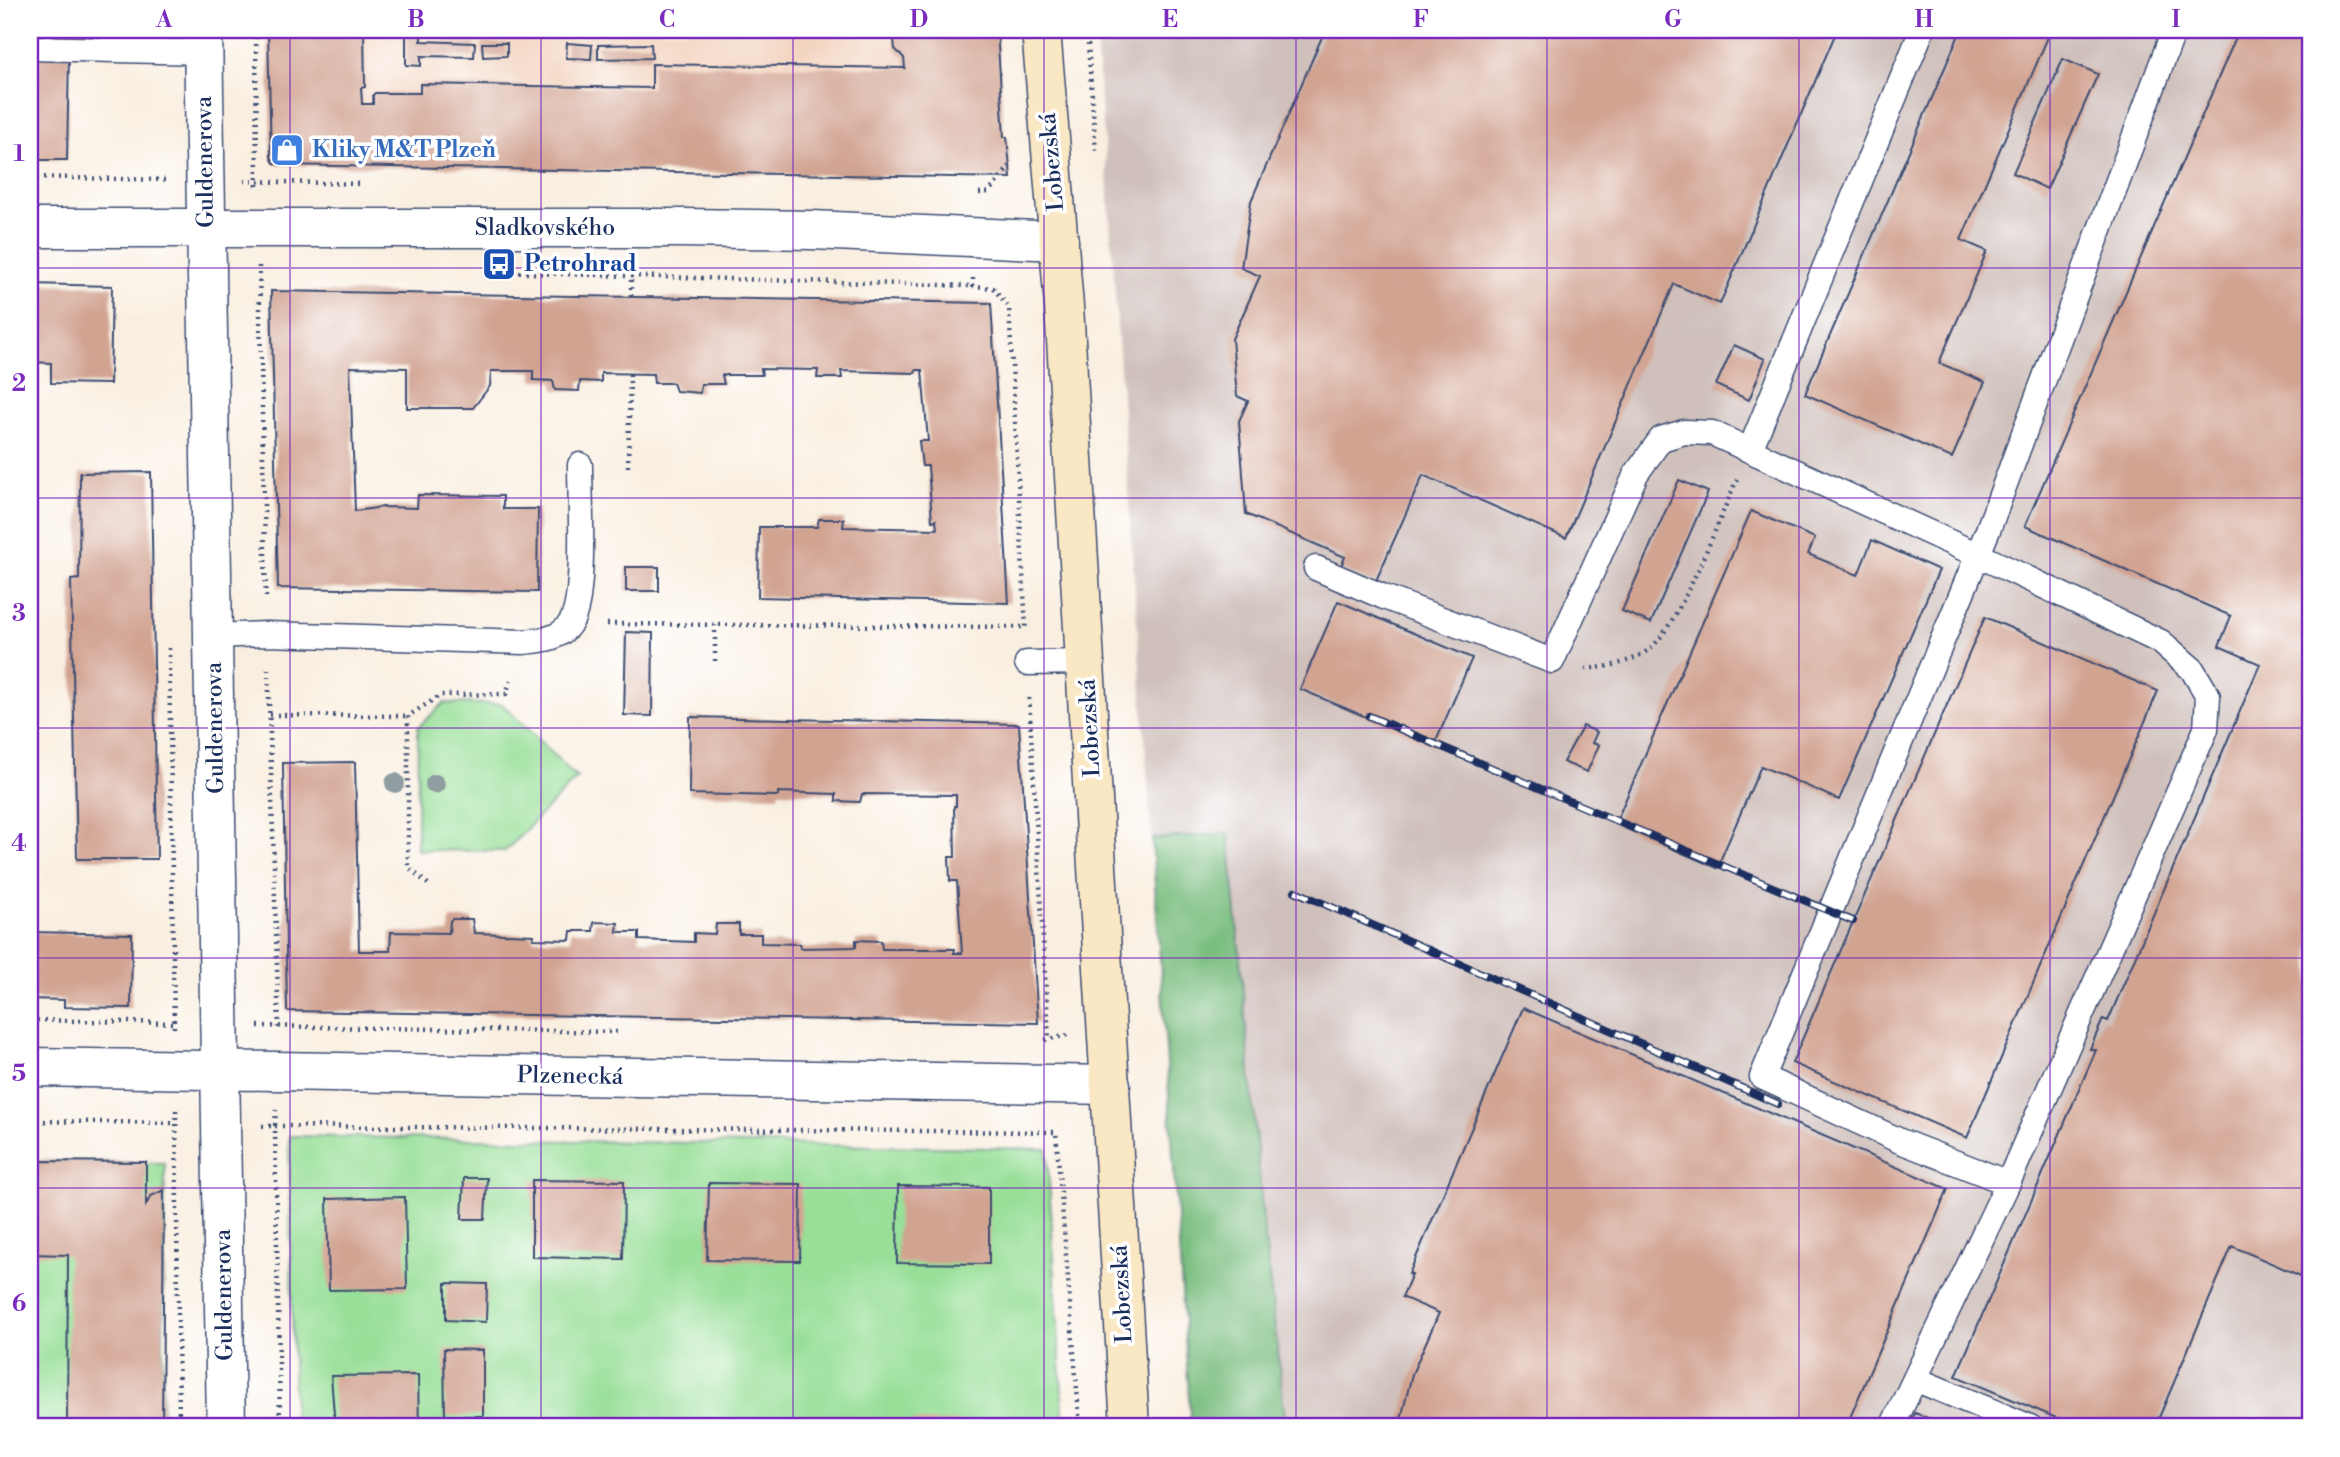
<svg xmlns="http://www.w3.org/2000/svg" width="2340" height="1457" font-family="'Libre Bodoni',serif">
<rect width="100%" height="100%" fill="#fff"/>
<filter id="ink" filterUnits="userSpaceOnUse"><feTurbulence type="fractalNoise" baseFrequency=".0143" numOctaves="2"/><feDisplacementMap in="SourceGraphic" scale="14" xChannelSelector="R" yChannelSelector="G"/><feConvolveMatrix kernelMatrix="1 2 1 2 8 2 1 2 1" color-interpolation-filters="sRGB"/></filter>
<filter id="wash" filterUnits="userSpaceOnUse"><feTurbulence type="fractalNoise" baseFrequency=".00686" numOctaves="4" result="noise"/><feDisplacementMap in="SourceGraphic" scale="28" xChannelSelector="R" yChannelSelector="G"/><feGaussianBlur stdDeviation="1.57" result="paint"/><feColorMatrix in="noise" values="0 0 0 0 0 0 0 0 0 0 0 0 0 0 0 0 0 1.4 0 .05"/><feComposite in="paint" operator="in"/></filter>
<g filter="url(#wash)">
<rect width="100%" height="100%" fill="#f9efe1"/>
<path fill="#f3d4bf" d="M268,30H997L1004,136L1007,137L1011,178L280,165L274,163L271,157Z"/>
<path fill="#cfc0bb" d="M1095,30H2310V1427H1191L1108,189Z"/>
<path fill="#98df98" stroke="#5a877b" stroke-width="2" d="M82,30H144V40Z
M444,703L502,704L577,778L505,851L417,850L418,727Z
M289,1136L1047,1149L1064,1427H294Z
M30,1161L165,1163L162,1427H30Z"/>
<path fill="#7abe80" stroke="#4a766f" stroke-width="2" d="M1229,833L1264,1230L1286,1427H1191L1152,839Z"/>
<g id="blocks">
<path fill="#d1a391" d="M268,30H350L351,33L364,32L365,87L361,88L362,104H373V95L375,93H420V84L652,88V64L905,68L904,58L895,49L893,30H997L1004,137H1007L1011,178L280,165L274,163L271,157Z
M384,30H421V41L475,43L474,57L421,56V66L406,65V33H384Z
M1325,30H1837L1720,304L1674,284L1566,538L1423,475L1375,583L1340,568L1345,557L1246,514L1239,421L1248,401L1237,396L1232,339L1260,276L1241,268L1251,201Z
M1961,30H2051L1961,240L1987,251L1939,363L1985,382L1952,458L1805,394Z
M2239,30H2310V1280L2232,1246L2155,1427H2078L1956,1376L2096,1050L2090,1049L2103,1019L2108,1021L2260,664L2219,646L2231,616L2025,526Z
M482,43H507V56L483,57Z
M567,43L592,45L591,59L566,58Z
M651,44L652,58L598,59V45Z
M30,55H69L67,160H30Z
M2063,59L2098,74L2047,189L2013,173Z
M30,284L112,286L110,384L51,383V363L30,362Z
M271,291L991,303L1009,603L758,597L759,527H817L819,519H844L843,527L937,529L936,520L932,521L928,466H922L919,441H928L922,370H916L915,373L841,371L842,378H817L818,370L761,369L762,375H722L724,384H701L700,393L676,391L673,383H654L653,374L601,373V382L580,381L579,391L555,390L553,381L533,380V371H491L490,386L473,408H407V368L350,367L355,511L383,507L417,508L418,495L503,496V509H538L537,592L278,588Z
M1734,345L1765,359L1749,400L1716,385Z
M151,472L157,859H77L71,580L79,579L80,473Z
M1679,480L1708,492L1651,623L1622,611Z
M1751,511L1815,538L1808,554L1858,575L1872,540L1939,570L1839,800L1761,766L1717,868L1615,824Z
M626,567H659V591H626Z
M1338,601L1472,658L1434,746L1300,689Z
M1985,617L2158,691L1967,1138L1792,1063Z
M626,632L653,633L652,716L624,715Z
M690,717L1019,724L1038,1023L287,1011L283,763L355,762L359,951H390L391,932L449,933L450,921L452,919H472L474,933L534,935L533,939L570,940L571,931H593L594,922L618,923L617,932H639V940L694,942V933L715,934L716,924H739V934H761V943L800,944V948L856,947V940L881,941L882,949H955L954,953H962L957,881H950L949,857H955L954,806H956V795L862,794L860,802L836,801V794L778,792V796L689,794Z
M1583,726L1597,732L1592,743L1599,745L1587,772L1563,762Z
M30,932L132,934L131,1008L64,1007V1000L30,999Z
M1523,1008L1948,1189L1846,1427H1399L1412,1374L1439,1313L1402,1297L1412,1274H1409Z
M30,1161L146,1162V1205L151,1196L164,1190L162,1427H67L68,1255L30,1254Z
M464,1178H487L485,1219H462Z
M532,1180L624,1181L623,1259L532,1257Z
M709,1183L801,1184L800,1261L707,1260Z
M898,1186L989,1187V1264L897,1263Z
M405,1197L407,1289L329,1290L327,1199Z
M446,1283L487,1284L486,1322L446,1320Z
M444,1349L483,1350V1416H445Z
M418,1375L419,1427H335L331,1376Z
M1915,1413L1950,1427H1909Z
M908,1421L1023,1423V1427H908Z"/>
</g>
</g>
<g filter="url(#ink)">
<use href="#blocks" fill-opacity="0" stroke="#3c4c72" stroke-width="2"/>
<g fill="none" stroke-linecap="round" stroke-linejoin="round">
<g stroke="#3c4c72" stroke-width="27">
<path id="lane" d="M30,48L203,52
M1750,450L1922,30
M1316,568L1384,597L1552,661L1636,474L1661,439L1684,432L1712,433L1993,562L2161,642L2192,669L2208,696L2206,729L2008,1183L1892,1427
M214,636L267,634L523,642C541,640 560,640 571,622C586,598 580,499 580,465
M1027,663L1086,662
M2008,1183L1900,1141L1762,1077L1988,530L2174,30
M1915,1379L2030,1427"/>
</g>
<g stroke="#3c4c72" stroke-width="41">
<path id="street" d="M203,30L226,1427
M30,228H684L812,230L1059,241
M30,1067L1111,1085"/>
</g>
<g stroke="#3c4c72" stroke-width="41">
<path id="secondary" d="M1041,30L1064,306L1130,1427"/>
</g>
<path stroke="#3c4c72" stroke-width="4.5" stroke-dasharray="2 5" stroke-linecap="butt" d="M256,30L257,188
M1087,30L1096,152
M30,177L165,180
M244,181L361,184
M979,193L989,192L1010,166
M259,266L266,601
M491,272L973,286
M973,278V286L993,288L1009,307L1026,630
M631,296V276
M628,467L630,374
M607,624L1022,627
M169,648L174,1031
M715,661V625
M268,669L279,1031
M1585,669C1608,667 1627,664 1647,651C1678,630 1720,517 1737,479
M1029,698L1049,1040
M270,715L408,716
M428,884L408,867V716L441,695L506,694L512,676
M30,1020L176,1023
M258,1026L617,1032
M1045,1040L1068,1035
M176,1110L179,1427
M30,1121L176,1123
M262,1126H275L276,1110
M280,1427L275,1126L1056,1132L1080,1427"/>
<use href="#lane" stroke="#fff" stroke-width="24"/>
<use href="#street" stroke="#fff" stroke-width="38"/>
<use href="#secondary" stroke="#fae7c3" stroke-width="38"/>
<g stroke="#1b2f5e" stroke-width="8">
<path id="rail" d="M1369,716L1853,921
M1295,891L1778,1104"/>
</g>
<use href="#rail" stroke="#fff" stroke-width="5" stroke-dasharray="16" stroke-linecap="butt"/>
</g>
<g fill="#909ea1">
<circle cx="395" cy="783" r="10"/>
<circle cx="435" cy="784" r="10"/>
</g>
</g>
<path fill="none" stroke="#7b2cbf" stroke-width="2" stroke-opacity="0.55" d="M290,30V1427M541,30V1427M793,30V1427M1044,30V1427M1296,30V1427M1547,30V1427M1799,30V1427M2050,30V1427M30,268H2310M30,498H2310M30,728H2310M30,958H2310M30,1188H2310"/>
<defs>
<g id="shop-square" transform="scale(1.75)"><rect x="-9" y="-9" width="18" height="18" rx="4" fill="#3f7fe0" stroke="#fff"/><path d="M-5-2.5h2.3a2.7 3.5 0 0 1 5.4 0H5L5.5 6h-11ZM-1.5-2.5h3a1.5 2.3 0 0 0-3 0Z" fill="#fff"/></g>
<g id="bus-square" transform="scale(1.75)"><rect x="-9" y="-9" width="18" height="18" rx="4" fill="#1a4fb4" stroke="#fff"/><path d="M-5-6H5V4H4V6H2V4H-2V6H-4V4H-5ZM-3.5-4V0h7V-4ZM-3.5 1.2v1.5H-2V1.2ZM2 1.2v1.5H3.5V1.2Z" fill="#fff"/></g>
</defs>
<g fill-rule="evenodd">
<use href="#shop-square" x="287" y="150"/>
<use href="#bus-square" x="499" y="264"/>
</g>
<g text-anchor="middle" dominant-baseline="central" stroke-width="7" stroke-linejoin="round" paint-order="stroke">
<g font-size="23" font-weight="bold" fill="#366cbe" stroke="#fff" text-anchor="start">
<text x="312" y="150">Kliky M&amp;T Plzeň</text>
</g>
<g font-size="23" fill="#1b2f5e" stroke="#fff">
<text transform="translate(205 162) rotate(-91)">Guldenerova</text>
<text transform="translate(1052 162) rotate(-95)">Lobezská</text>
<text x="545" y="228">Sladkovského</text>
<text transform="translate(215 728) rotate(-91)">Guldenerova</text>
<text transform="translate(1090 728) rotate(-93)">Lobezská</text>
<text transform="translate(570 1076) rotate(1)">Plzenecká</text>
<text transform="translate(1122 1294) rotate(-93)">Lobezská</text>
<text transform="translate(224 1295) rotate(-91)">Guldenerova</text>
</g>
<g font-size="23" font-weight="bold" fill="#164399" stroke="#fff" text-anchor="start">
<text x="524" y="264">Petrohrad</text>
</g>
</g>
<rect width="2340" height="1457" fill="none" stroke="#fff" stroke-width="77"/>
<rect x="38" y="38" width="2264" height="1380" fill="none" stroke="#7b2cbf" stroke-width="2.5"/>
<g font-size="23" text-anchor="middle" font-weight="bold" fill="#7b2cbf">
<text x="164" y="27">A</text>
<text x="416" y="27">B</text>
<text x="667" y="27">C</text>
<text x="919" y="27">D</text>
<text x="1170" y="27">E</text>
<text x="1421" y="27">F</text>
<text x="1673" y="27">G</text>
<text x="1924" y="27">H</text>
<text x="2176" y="27">I</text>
<text x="19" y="161">1</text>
<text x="19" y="391">2</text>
<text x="19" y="621">3</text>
<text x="19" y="851">4</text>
<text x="19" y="1081">5</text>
<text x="19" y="1311">6</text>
</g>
</svg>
